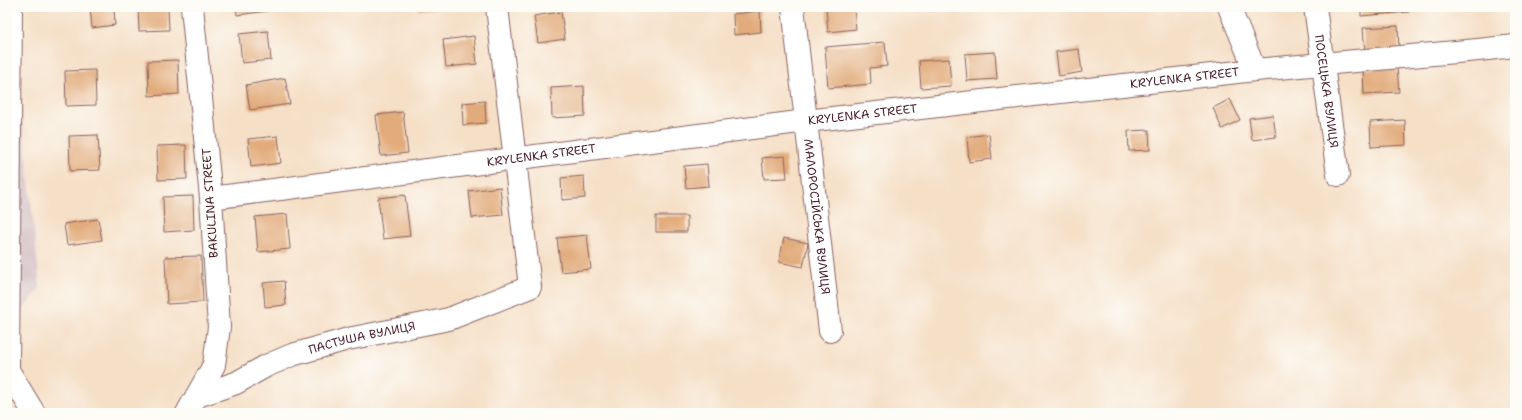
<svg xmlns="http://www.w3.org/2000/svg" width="1522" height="420" font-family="'Shantell Sans',sans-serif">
<rect width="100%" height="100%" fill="#fdfcf7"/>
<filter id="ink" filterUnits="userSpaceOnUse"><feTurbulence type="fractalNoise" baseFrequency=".025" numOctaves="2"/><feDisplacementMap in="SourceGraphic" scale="8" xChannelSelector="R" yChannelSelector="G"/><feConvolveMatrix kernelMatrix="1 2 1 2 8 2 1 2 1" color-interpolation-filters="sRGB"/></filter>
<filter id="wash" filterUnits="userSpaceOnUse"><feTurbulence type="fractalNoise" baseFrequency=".012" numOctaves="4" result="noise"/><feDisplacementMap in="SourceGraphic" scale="16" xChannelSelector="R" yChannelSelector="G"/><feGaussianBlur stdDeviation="0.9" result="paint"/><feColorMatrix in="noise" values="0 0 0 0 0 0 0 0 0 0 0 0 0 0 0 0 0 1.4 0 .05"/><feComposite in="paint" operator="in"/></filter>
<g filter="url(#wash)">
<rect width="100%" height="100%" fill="#f5dfc6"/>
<path fill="#d2bec3" d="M11,7L40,287L7,332Z"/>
<g id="blocks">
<path fill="#e2ab7b" d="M90,7H114L115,25L92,28Z
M138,7H168L169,30L139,31Z
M236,7H267L268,11L237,15Z
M418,7H458L459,8L418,10Z
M826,7H854L856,29L828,32Z
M1361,7H1409V12L1361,16Z
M760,11L761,32L734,35L733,14Z
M561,12L565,39L538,43L534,16Z
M1398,26L1399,51L1365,53L1363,28Z
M268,31L271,60L242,63L239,34Z
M474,36L477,64L446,67L443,40Z
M885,42L887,66L870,68L871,84L828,88L825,47Z
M1079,49L1082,72L1059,76L1056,52Z
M995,52L997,79L967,81L965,54Z
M949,59L951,86L921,88L919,61Z
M178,60L179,94L149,96L148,61Z
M1397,67L1399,92L1364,94L1363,69Z
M95,70L96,105L66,106L65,71Z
M285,78L290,104L250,110L246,85Z
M584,86L585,116L552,118L551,88Z
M1230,99L1240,120L1222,129L1213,108Z
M485,101L486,123L463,125L462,103Z
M403,112L408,153L381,156L376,115Z
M1273,115L1276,137L1252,140L1249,118Z
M1405,120L1406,145L1371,147L1370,122Z
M1149,130L1150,150L1129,151L1128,131Z
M989,134L992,159L969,162L967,137Z
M98,135L100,170L70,171L69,136Z
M278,136L281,163L251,167L248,139Z
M186,145L187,179L158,180L157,146Z
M785,156L787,178L764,179L762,158Z
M707,164L709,186L686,188L684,166Z
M584,176L585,198L562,200L561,178Z
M500,187L503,215L472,218L469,191Z
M405,195L410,236L383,239L378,198Z
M193,196L194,230L164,232L163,197Z
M287,214L290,249L258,252L255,217Z
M656,216H687V232H656Z
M98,219L102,240L67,245L64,224Z
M587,235L591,269L561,272L557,238Z
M784,238L808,243L803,267L779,262Z
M201,256L203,302L167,304L165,257Z
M284,281L286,305L265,307L263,283Z"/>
</g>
</g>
<g filter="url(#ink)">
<use href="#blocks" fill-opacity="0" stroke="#866261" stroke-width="1"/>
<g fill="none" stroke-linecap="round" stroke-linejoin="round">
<g stroke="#866261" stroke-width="24">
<g id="minor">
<path d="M11,7L8,370L34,413"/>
<path id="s1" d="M793,7L830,331"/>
<path d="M1229,7L1255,70"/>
<path id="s2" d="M1315,7L1338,175"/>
<path id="s3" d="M211,198L806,121L1255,70L1478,50L1515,46"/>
<path id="s4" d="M197,396L236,383L266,366L292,355L348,339L449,319L530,287L497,7"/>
</g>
</g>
<g stroke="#866261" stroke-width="24">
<path id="tertiary" d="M187,413L214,365L219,327L211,198L192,7"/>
</g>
<use href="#minor" stroke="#fff" stroke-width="22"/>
<use href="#tertiary" stroke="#fff" stroke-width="22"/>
</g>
</g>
<g text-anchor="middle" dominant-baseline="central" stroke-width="4" stroke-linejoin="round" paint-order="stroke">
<g font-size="12" fill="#4a1f2b" stroke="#fdfcf7">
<text stroke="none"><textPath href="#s3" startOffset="981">KRYLENKA STREET</textPath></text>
<text stroke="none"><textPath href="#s2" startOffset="85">ПОСЕЦЬКА ВУЛИЦЯ</textPath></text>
<text stroke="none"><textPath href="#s3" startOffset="657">KRYLENKA STREET</textPath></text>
<text stroke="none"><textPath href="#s3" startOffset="333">KRYLENKA STREET</textPath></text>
<text transform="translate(210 203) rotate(-94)">BAKULINA STREET</text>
<text stroke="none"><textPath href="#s1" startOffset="211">МАЛОРОСІЙСЬКА ВУЛИЦЯ</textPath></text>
<text stroke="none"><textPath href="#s4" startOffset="176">ПАСТУША ВУЛИЦЯ</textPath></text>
</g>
</g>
<rect width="1522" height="420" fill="none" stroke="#fdfcf7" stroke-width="24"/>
</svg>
